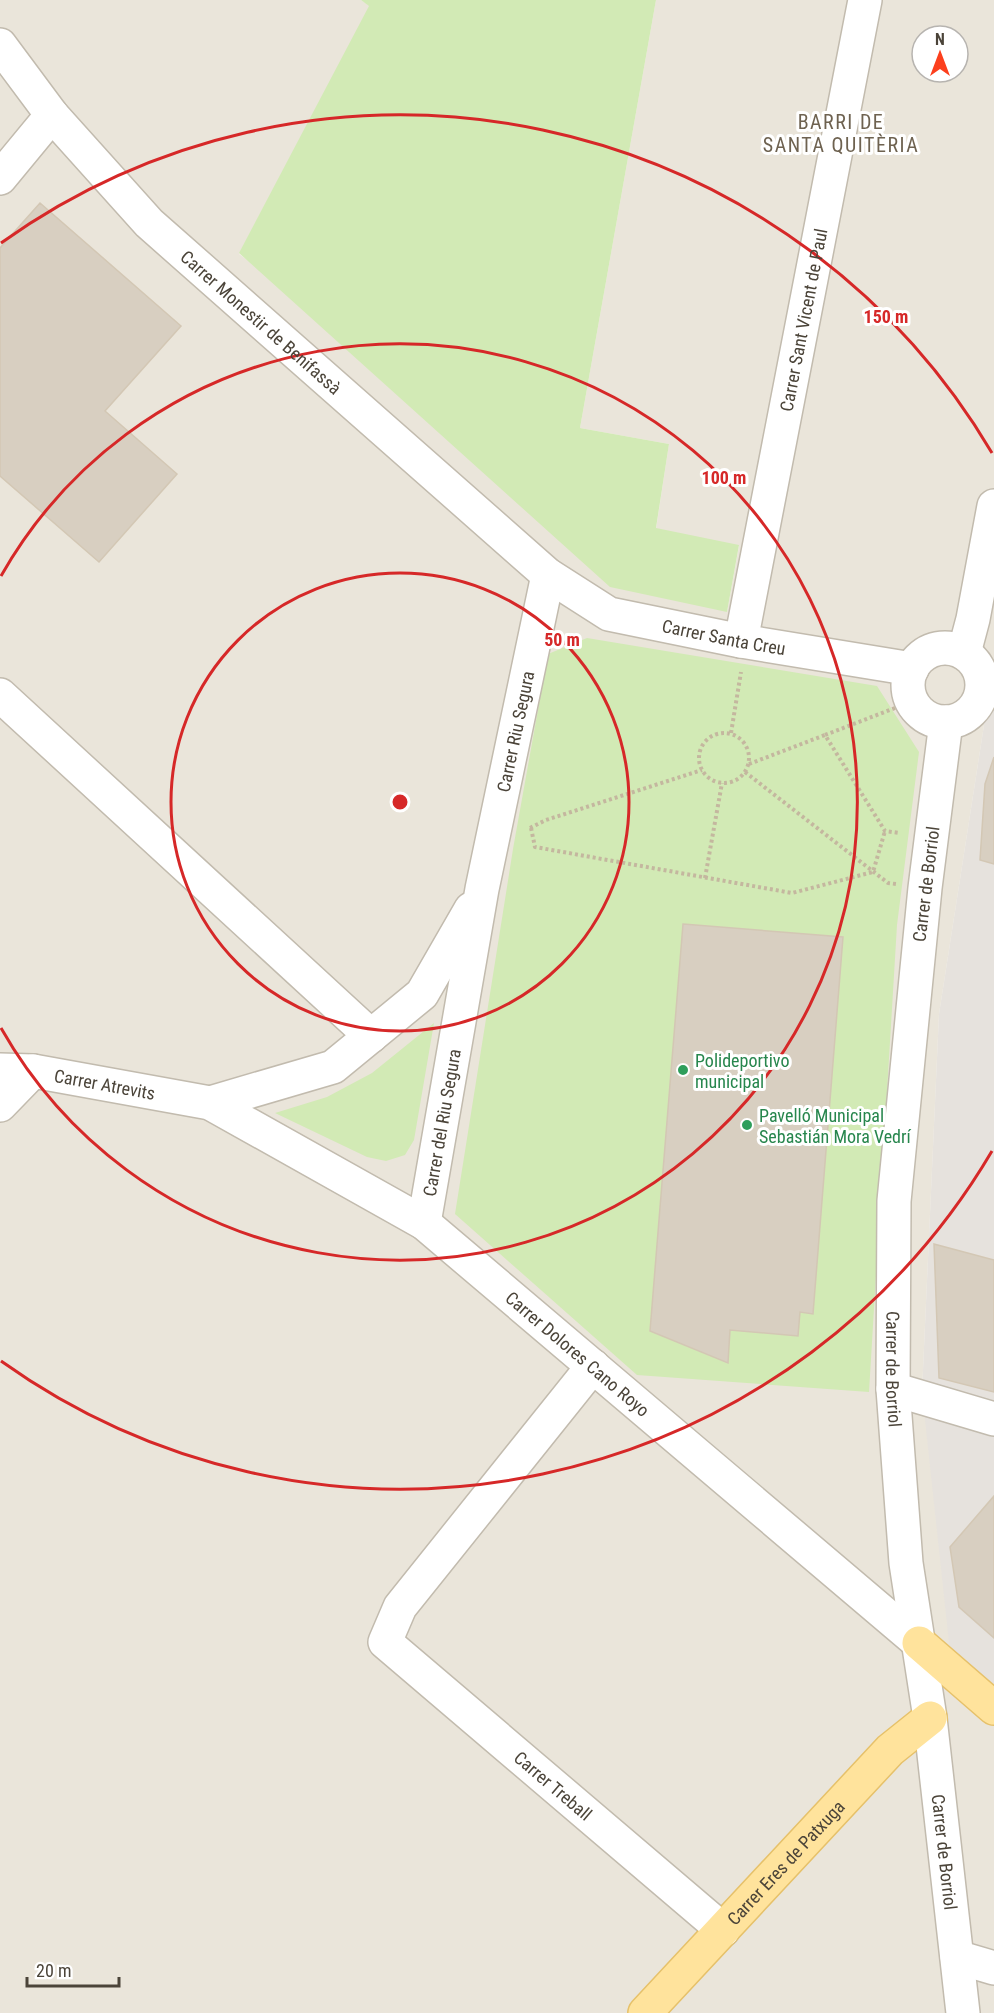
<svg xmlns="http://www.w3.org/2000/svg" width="994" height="2013" font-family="'Roboto Condensed',sans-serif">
<rect width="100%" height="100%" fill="#f6f3ec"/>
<path fill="#eae5da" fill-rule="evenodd" d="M0,0H361L370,6L239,254L727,612L739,546L656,529L669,444L580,428L656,0H994V661L939,1014L922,1392L994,1693V2013H0ZM922,36H958V72H922Z"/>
<path fill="#e6e2dd" d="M994,661V1693L950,1652L922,1392L939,1014Z"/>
<path fill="#d2eab5" d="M361,0H656L580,428L669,444L656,528L739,545L727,612L610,587L239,253L369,6Z
M587,638L877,686L919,752L897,925L869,1392L637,1375L455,1214L513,849L548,654Z
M434,1023L414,1140L405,1155L386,1161L367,1157L275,1113L327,1097L372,1073Z"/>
<path fill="#d8cfc1" stroke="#d3c7b4" stroke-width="1.5" d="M40,203L181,326L105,411L177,474L99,562L0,476V248Z
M994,757V864L980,860L985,784Z
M683,924L843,937L813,1314L800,1312L798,1336L730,1330L728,1363L650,1331Z
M934,1244L994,1260V1392L939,1378Z
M994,1496V1638L959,1607L950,1547Z"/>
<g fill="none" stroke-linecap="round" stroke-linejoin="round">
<g stroke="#c2bbae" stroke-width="36">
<g id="minor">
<path id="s1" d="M0,45L52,115L149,223L548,575L609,614L741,641L912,669"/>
<path d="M0,178L52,115"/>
<path id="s2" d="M741,641L865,0"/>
<circle cx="945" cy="685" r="37"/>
<path d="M964,653L973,619L994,506"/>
<path d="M0,695L371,1036"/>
<path id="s3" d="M946,722L925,888L894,1201L893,1389L906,1563L930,1718L963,2013"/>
<path id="s4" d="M0,1070L33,1071L210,1103L424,1223L919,1643"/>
<path d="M210,1103L333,1067L422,994L471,909"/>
<path d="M0,1105L33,1071"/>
<path id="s5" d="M424,1223L482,889L548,575"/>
<path id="s6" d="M593,1366L400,1607L385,1642L723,1930"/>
<path d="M893,1389L994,1419"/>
<path d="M957,1957L994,1968"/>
</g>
</g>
<g stroke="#e6c16a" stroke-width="36">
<g id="major">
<path d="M919,1643L994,1708"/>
<path id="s7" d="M645,2013L890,1750L930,1718"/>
</g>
</g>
<path stroke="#c4b79f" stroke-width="4" stroke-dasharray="3 3" stroke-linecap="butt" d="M895,708L825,735L885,831L900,833
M979,724L994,705
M699 758a25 25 0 1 1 50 0a25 25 0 1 1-50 0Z
M731,733L741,672
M749,764L825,735
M745,772L888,883L896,884
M530,828L546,820L702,770
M531,828L535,847L792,893L873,872L885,831
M705,878L722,783"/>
<use href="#minor" stroke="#fff" stroke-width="33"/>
<use href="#major" stroke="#ffe39c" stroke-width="33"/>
</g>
<g fill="none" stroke="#d62828" stroke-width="3">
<circle cx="400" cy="802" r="229"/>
<path d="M1 576A458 458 0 1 1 1 1028"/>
<path d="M992 1151A687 687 0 0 1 1 1361M1 243A687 687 0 0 1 992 453"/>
</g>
<g fill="#2e9e5b" stroke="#fff" stroke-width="2">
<circle cx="683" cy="1070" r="6"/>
<circle cx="747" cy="1125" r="6"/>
</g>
<g text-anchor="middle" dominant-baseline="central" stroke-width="6" stroke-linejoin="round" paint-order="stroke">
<g font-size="18" fill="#4b4439" stroke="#fff">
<text stroke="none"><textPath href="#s2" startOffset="327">Carrer Sant Vicent de Paul</textPath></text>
<text stroke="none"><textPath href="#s1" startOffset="382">Carrer Monestir de Benifassà</textPath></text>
<text stroke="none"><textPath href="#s1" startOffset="954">Carrer Santa Creu</textPath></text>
<text stroke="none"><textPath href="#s5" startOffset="500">Carrer Riu Segura</textPath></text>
<text transform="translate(926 884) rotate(-83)">Carrer de Borriol</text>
<text stroke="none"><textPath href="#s4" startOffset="106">Carrer Atrevits</textPath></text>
<text stroke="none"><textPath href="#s5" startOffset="102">Carrer del Riu Segura</textPath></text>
<text stroke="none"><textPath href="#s4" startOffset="660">Carrer Dolores Cano Royo</textPath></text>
<text stroke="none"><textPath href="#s3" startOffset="650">Carrer de Borriol</textPath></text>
<text stroke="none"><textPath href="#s6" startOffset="568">Carrer Treball</textPath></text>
<text stroke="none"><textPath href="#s3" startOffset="1136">Carrer de Borriol</textPath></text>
<text stroke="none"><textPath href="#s7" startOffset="206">Carrer Eres de Patxuga</textPath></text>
</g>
<g font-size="18" fill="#27864d" stroke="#fff" text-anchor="start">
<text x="695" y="1060">Polideportivo<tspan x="695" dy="21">municipal</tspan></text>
<text x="759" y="1115">Pavelló Municipal<tspan x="759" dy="21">Sebastián Mora Vedrí</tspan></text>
</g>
<g font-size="20" letter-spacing="1.5" fill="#6e6250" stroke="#fff">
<text x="841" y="122">BARRI DE<tspan x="841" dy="23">SANTA QUITÈRIA</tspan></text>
</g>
</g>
<circle cx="400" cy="802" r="9" fill="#d62828" stroke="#fff" stroke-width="3"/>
<g font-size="18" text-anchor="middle" font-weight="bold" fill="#d62828" stroke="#fff" stroke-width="6" stroke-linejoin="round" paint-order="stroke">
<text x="886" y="323">150 m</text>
<text x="724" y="484">100 m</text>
<text x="562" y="646">50 m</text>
</g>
<g transform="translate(940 54)"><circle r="28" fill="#ffffff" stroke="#b7b4b0" stroke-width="1.5"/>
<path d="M0-4.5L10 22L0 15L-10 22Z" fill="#fc3f1d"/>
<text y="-9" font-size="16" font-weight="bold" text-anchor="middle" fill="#4b4439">N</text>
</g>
<path d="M27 1977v9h92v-9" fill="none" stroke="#4b4439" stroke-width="3"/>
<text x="36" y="1977" font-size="18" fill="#4b4439" stroke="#ffffff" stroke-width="4.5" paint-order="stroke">20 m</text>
</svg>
